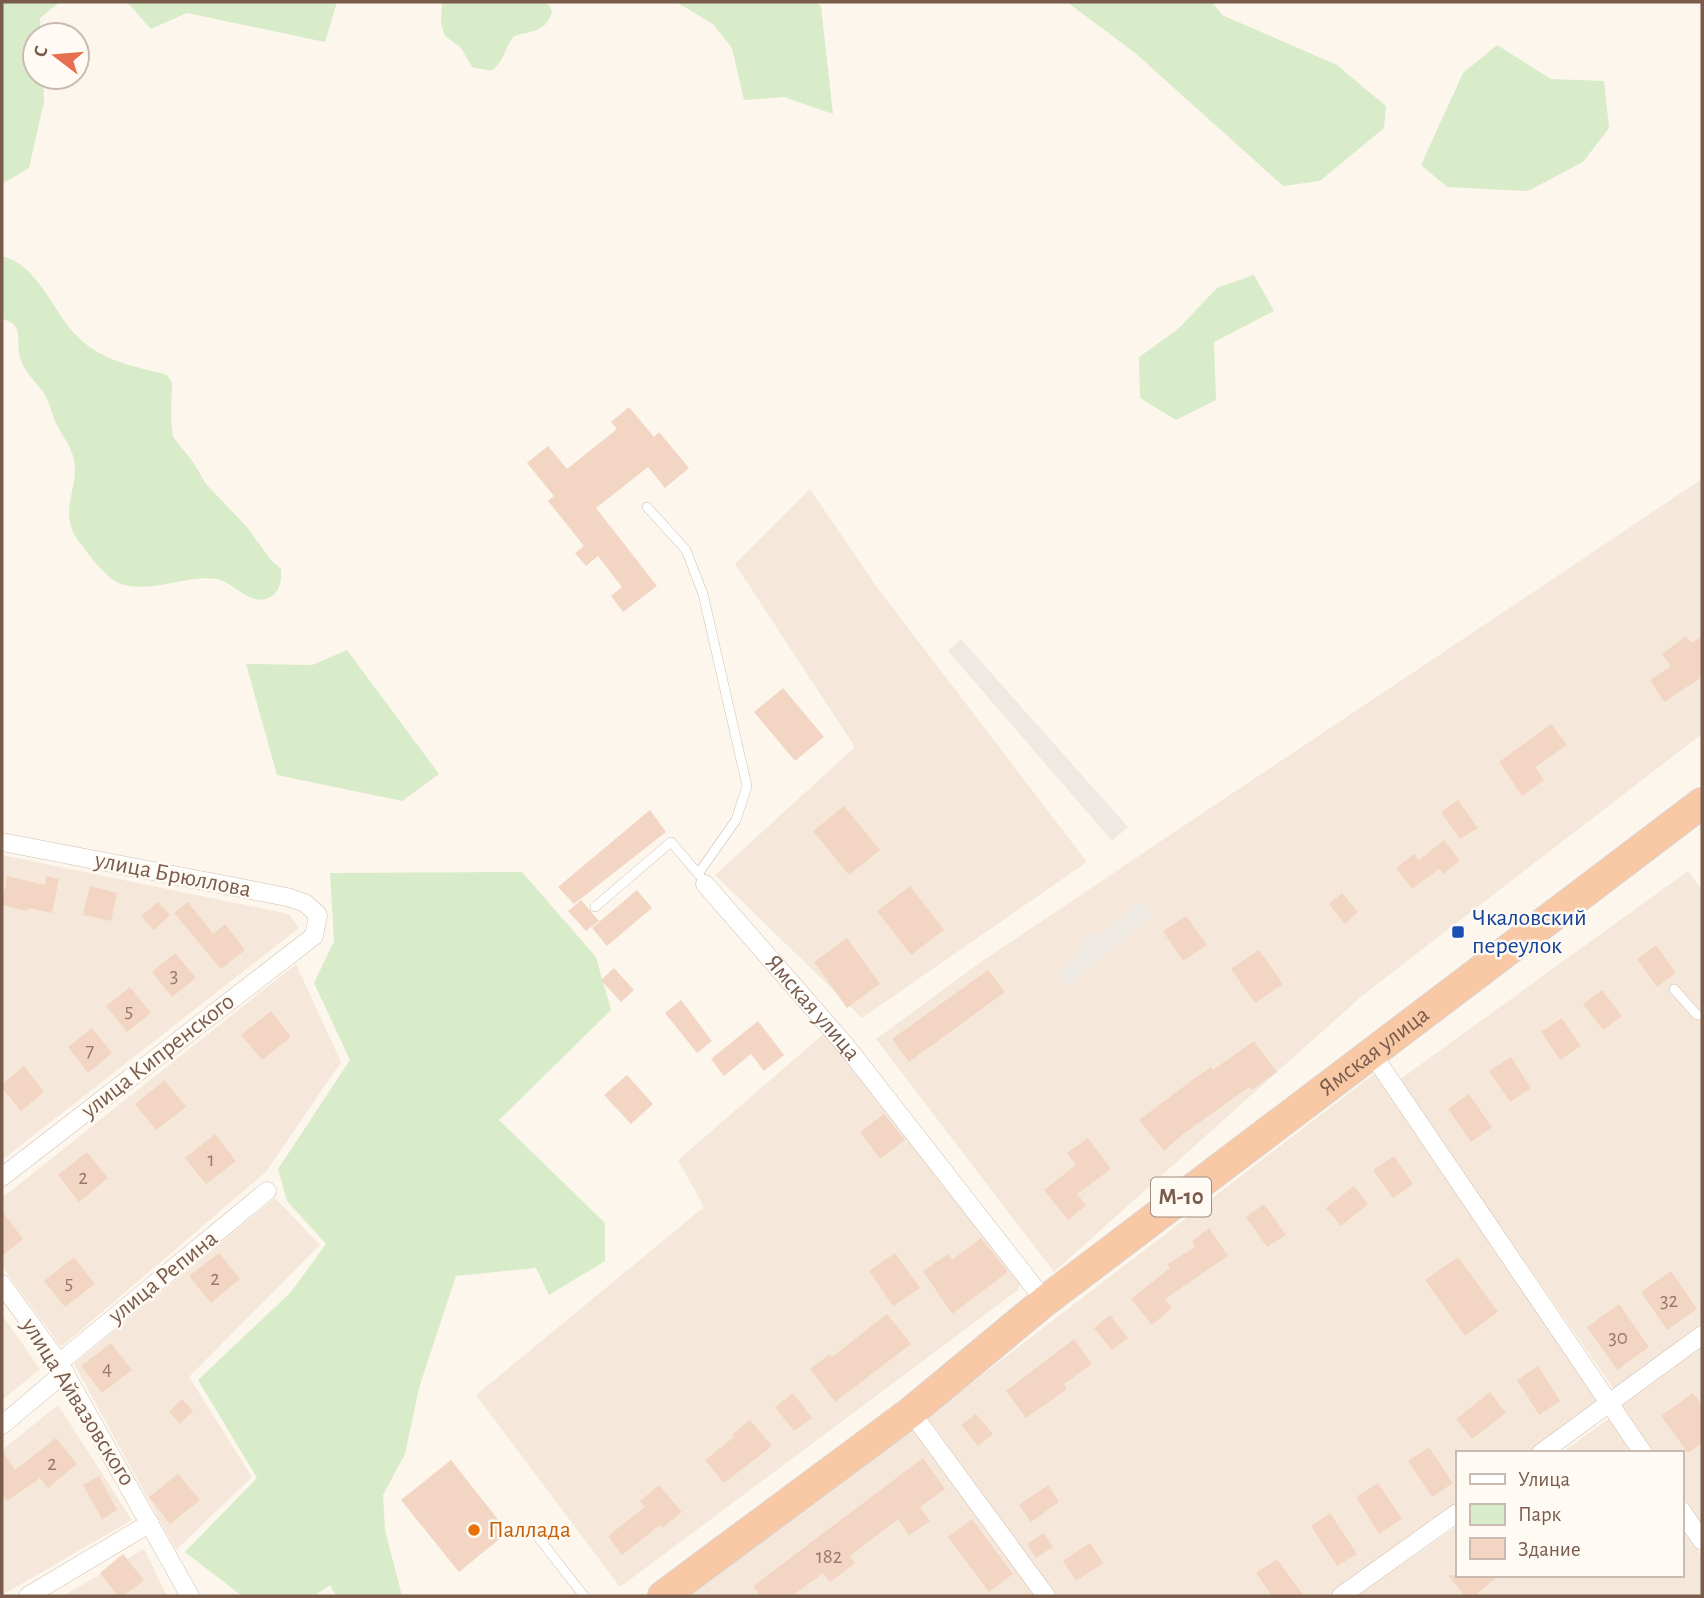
<svg xmlns="http://www.w3.org/2000/svg" width="1704" height="1598" font-family="'Alegreya Sans',sans-serif">
<rect width="100%" height="100%" fill="#fdf6ec"/>
<path fill="#f5e8da" d="M1702,479V734L1363,995L1054,1272L876,1039L985,959Z
M810,489L876,586L1087,862L862,1018L715,875L855,747L735,564Z
M2,855L289,914L299,928L2,1160Z
M1688,871L1702,890V1324L1615,1391L1399,1080Z
M296,964L341,1062L266,1172L61,1347L2,1266V1198Z
M828,1030L1024,1273L1018,1290L620,1587L476,1395L704,1207L678,1160Z
M1375,1073L1599,1403L1530,1453H1457V1505L1329,1596H1056L927,1417Z
M275,1198L320,1245L189,1377L252,1477L176,1550L74,1364Z
M2,1315L40,1369L2,1400Z
M1702,1344V1527L1681,1496V1453H1653L1621,1405Z
M58,1405L132,1520L2,1595V1450Z
M1611,1417L1634,1453H1561Z
M912,1428L1035,1596H690Z
M1681,1525L1702,1557V1596H1357L1457,1526V1575H1681Z
M144,1549L167,1596H63Z"/>
<path fill="#efe9e4" d="M961,639L1128,827L1112,841L948,651Z
M1141,901L1153,916L1067,986L1056,973L1084,950L1079,944L1093,932L1097,937Z"/>
<path fill="#d8ecc9" d="M2,2H60L40,18L41,35H35V77H43L44,102L29,168L2,184Z
M127,2H337L325,42L187,13L151,29Z
M442,2H545L550,6L552,12C546,32 532,31 514,36C504,48 504,63 491,71L472,67L461,48L445,36L441,24Z
M676,2H816L821,6L833,114L784,97L744,100L732,48L713,24Z
M1067,2H1212L1222,15L1337,65L1386,106L1384,128L1320,181L1283,186L1134,52Z
M1497,45L1551,79L1604,81L1609,128L1583,162L1528,191L1447,187L1421,165L1463,73Z
M2,256C39,265 52,312 78,337C103,362 135,366 167,375L172,383L171,419L173,437L193,462L206,484L246,526L271,560L281,569C282,580 280,592 270,597C251,608 234,582 217,579C190,574 150,594 121,584C107,579 89,555 80,543C55,511 82,487 73,456C70,445 63,437 58,427C52,417 50,403 44,393C35,381 24,372 20,358C15,340 26,325 2,319Z
M1254,275L1274,311L1214,342L1216,400L1176,420L1140,398L1139,357L1178,329L1217,288Z
M347,650L439,774L402,801L277,775L246,664L312,665Z
M522,872L596,957L611,1010L499,1120L605,1223V1261L549,1295L536,1268L456,1276L419,1388L405,1454L383,1495L385,1530L402,1596H336L330,1585L314,1596H242L185,1552L257,1478L198,1380L291,1292L326,1244L287,1201L278,1169L350,1060L314,983L334,941L330,873Z"/>
<path fill="#f3d5c3" d="M629,407L654,437L659,432L689,468L665,488L648,467L596,508L657,586L623,612L611,596L622,587L598,556L586,566L575,553L584,546L548,501L554,496L527,463L548,446L567,469L617,429L611,422Z
M1686,636L1692,643L1702,636V677L1664,702L1650,680L1671,666L1662,654Z
M783,688L824,737L795,761L754,712Z
M1551,724L1567,745L1535,767L1544,780L1522,796L1499,762Z
M1458,800L1478,828L1460,839L1441,812Z
M844,806L880,850L849,875L813,831Z
M650,810L666,832L574,904L558,887Z
M1444,840L1460,861L1443,874L1439,869L1412,889L1396,868L1414,854L1419,860Z
M7,876L45,885L46,876L59,879L52,913L28,908L27,911L2,905Z
M90,886L117,893L111,921L83,915Z
M910,886L944,930L911,955L877,911Z
M637,890L652,908L607,946L592,928Z
M1342,893L1358,912L1345,924L1329,904Z
M581,900L599,921L586,931L568,911Z
M158,902L170,915L154,930L141,916Z
M188,902L213,934L225,924L245,950L221,969L174,913Z
M1186,916L1207,945L1183,961L1163,931Z
M847,938L880,984L847,1008L814,962Z
M1656,945L1676,973L1657,987L1637,959Z
M1259,950L1283,984L1255,1003L1231,969Z
M175,953L196,978L172,997L152,972Z
M614,968L634,990L621,1002L601,980Z
M988,970L1005,992L909,1062L892,1039Z
M130,987L151,1013L127,1032L106,1006Z
M1602,990L1622,1016L1603,1030L1583,1004Z
M681,1000L712,1041L697,1053L665,1013Z
M271,1011L291,1037L262,1060L241,1035Z
M1562,1018L1581,1046L1560,1060L1541,1032Z
M758,1021L784,1055L764,1071L751,1054L724,1076L711,1059Z
M92,1028L112,1053L88,1073L68,1047Z
M1254,1041L1277,1072L1252,1090L1249,1087L1183,1134L1164,1151L1139,1120L1191,1081L1211,1067L1213,1070Z
M1511,1057L1531,1088L1510,1102L1489,1071Z
M24,1066L44,1092L21,1111L2,1088V1084Z
M627,1075L653,1104L631,1124L604,1095Z
M165,1080L186,1107L156,1130L135,1104Z
M1469,1094L1492,1127L1471,1142L1448,1109Z
M884,1114L905,1140L880,1159L860,1132Z
M215,1134L236,1161L206,1184L185,1158Z
M1088,1138L1111,1169L1077,1194L1086,1205L1068,1220L1044,1190L1076,1165L1067,1153Z
M87,1152L108,1178L79,1202L58,1175Z
M1394,1156L1413,1184L1393,1198L1373,1170Z
M1354,1186L1368,1204L1341,1226L1326,1208Z
M1264,1204L1286,1235L1267,1247L1246,1217Z
M2,1211L23,1239L2,1256Z
M1209,1228L1228,1256L1165,1299L1172,1308L1152,1325L1131,1299L1170,1268L1168,1264L1195,1247L1192,1241Z
M981,1238L1008,1272L952,1314L923,1271L948,1254L952,1260Z
M219,1253L240,1279L211,1303L189,1276Z
M895,1253L920,1288L893,1306L869,1271Z
M74,1257L95,1284L65,1307L44,1281Z
M1458,1257L1498,1312L1465,1336L1425,1280Z
M1671,1271L1697,1309L1667,1330L1641,1292Z
M1619,1304L1649,1347L1617,1370L1587,1327Z
M887,1314L911,1344L835,1402L810,1369L830,1354L832,1357Z
M1110,1315L1128,1338L1112,1350L1094,1328Z
M1074,1339L1092,1364L1064,1384L1067,1389L1026,1418L1006,1391Z
M111,1343L132,1370L102,1393L81,1366Z
M1538,1366L1560,1401L1539,1415L1517,1380Z
M1490,1392L1506,1413L1472,1439L1456,1419Z
M793,1393L812,1418L794,1431L775,1407Z
M1693,1393L1702,1405V1443L1688,1453L1661,1416Z
M182,1399L193,1411L180,1424L169,1412Z
M976,1414L993,1434L978,1446L961,1425Z
M750,1420L772,1446L724,1483L705,1460L734,1437L732,1435Z
M56,1438L77,1464L48,1488L40,1478L7,1501L2,1493V1450L15,1470Z
M1429,1447L1453,1483L1432,1497L1408,1461Z
M923,1458L945,1489L920,1507L930,1521L909,1535L898,1519L850,1556L855,1563L830,1582L823,1573L792,1596H760L753,1586Z
M451,1460L508,1532L459,1572L401,1500Z
M178,1474L200,1500L170,1524L149,1497Z
M99,1476L117,1510L102,1519L83,1485Z
M1378,1483L1402,1519L1379,1534L1356,1497Z
M659,1485L682,1512L662,1528L660,1525L622,1555L608,1536L645,1507L640,1501Z
M1048,1485L1059,1502L1031,1522L1019,1505Z
M1330,1513L1357,1554L1337,1566L1311,1526Z
M972,1519L1013,1574L989,1592L948,1537Z
M1044,1533L1053,1547L1036,1558L1027,1544Z
M1090,1543L1103,1563L1076,1581L1063,1561Z
M123,1554L144,1580L123,1596H118L100,1573Z
M1277,1559L1304,1596H1272L1256,1573Z
M1448,1575H1500L1474,1596H1465Z"/>
<g fill="none" stroke-linecap="round" stroke-linejoin="round">
<g stroke="#d1beb0" stroke-width="10">
<path id="service" d="M647,507L686,550L703,594L747,786L736,820L698,874
M595,907L671,842L700,876
M1674,989L1697,1015H1702
M534,1532L584,1596"/>
</g>
<g stroke="#d1beb0" stroke-width="19">
<g id="minor">
<path d="M2,842L287,897L305,903L318,915L314,936L2,1177"/>
<path id="s1" d="M705,884L846,1046L1045,1301"/>
<path d="M1371,1052L1643,1453"/>
<path d="M2,1284L59,1363L190,1596"/>
<path d="M59,1363L267,1191"/>
<path d="M911,1412L1046,1596"/>
<path d="M2,1425L65,1372"/>
<path d="M1541,1453L1702,1335"/>
<path d="M1681,1510L1702,1541"/>
<path d="M28,1596L150,1523"/>
<path d="M1341,1596L1457,1513"/>
</g>
</g>
<g stroke="#dad1cd" stroke-width="32">
<g id="trunk">
<path id="s2" d="M663,1596L911,1412L1045,1301L1702,803"/>
</g>
</g>
<use href="#service" stroke="#fff" stroke-width="9"/>
<use href="#minor" stroke="#fff" stroke-width="18"/>
<use href="#trunk" stroke="#f9c8a4" stroke-width="30"/>
</g>
<rect fill="#1a4fb4" stroke="#fffaf3" stroke-width="2.5" x="1451" y="925" width="14" height="14" rx="3.5"/>
<circle fill="#e8710a" stroke="#fffaf3" stroke-width="2.5" cx="474" cy="1530" r="7"/>
<g text-anchor="middle" dominant-baseline="central" stroke-width="5" stroke-linejoin="round" paint-order="stroke">
<g font-size="21" fill="#987a6a">
<text x="174" y="975">3</text>
<text x="129" y="1010">5</text>
<text x="90" y="1050">7</text>
<text x="211" y="1159">1</text>
<text x="83" y="1177">2</text>
<text x="215" y="1278">2</text>
<text x="69" y="1282">5</text>
<text x="1669" y="1300">32</text>
<text x="1618" y="1337">30</text>
<text x="107" y="1368">4</text>
<text x="52" y="1463">2</text>
<text x="829" y="1556">182</text>
</g>
<rect fill="#fffaf3" stroke="#a28b7f" stroke-width="2" x="1151" y="1177.5" width="60" height="39" rx="5"/>
<g font-size="23" font-weight="bold" fill="#7a5c4d">
<text x="1181" y="1197">М-10</text>
</g>
<g font-size="24" fill="#7a5c4d" stroke="#fffaf3">
<text transform="translate(173 875) rotate(11)">улица Брюллова</text>
<text stroke="none"><textPath href="#s1" startOffset="164">Ямская улица</textPath></text>
<text stroke="none"><textPath href="#s2" startOffset="896">Ямская улица</textPath></text>
<text transform="translate(158 1056) rotate(-38)">улица Кипренского</text>
<text transform="translate(163 1277) rotate(-39)">улица Репина</text>
<text transform="translate(78 1402) rotate(58)">улица Айвазовского</text>
</g>
<g font-size="24" fill="#164399" stroke="#fffaf3" text-anchor="start">
<text x="1472" y="918">Чкаловский<tspan x="1472" dy="28">переулок</tspan></text>
</g>
<g font-size="24" fill="#c56008" stroke="#fffaf3" text-anchor="start">
<text x="488" y="1530">Паллада</text>
</g>
</g>
<rect width="1704" height="1598" fill="none" stroke="#7a5c4d" stroke-width="7"/>
<rect x="1456" y="1451" width="228" height="126" fill="#fffaf3" stroke="#cabbb1" stroke-width="2"/>
<rect x="1470" y="1474" width="35" height="10" fill="#ffffff" stroke="#cabbb1" stroke-width="2"/>
<text x="1518" y="1486" font-size="21" fill="#7a5c4d">Улица</text>
<rect x="1470" y="1504" width="35" height="21" fill="#d8ecc9" stroke="#cabbb1" stroke-width="2"/>
<text x="1518" y="1521" font-size="21" fill="#7a5c4d">Парк</text>
<rect x="1470" y="1538" width="35" height="21" fill="#f3d5c3" stroke="#cabbb1" stroke-width="2"/>
<text x="1518" y="1556" font-size="21" fill="#7a5c4d">Здание</text>
<g transform="translate(56 56) rotate(286)"><circle r="33" fill="#fffaf3" stroke="#cabbb1" stroke-width="2"/>
<path d="M0-5L12 26L0 18L-12 26Z" fill="#e76f51"/>
<text y="-10" font-size="19" font-weight="bold" text-anchor="middle" fill="#7a5c4d">С</text>
</g>
</svg>
